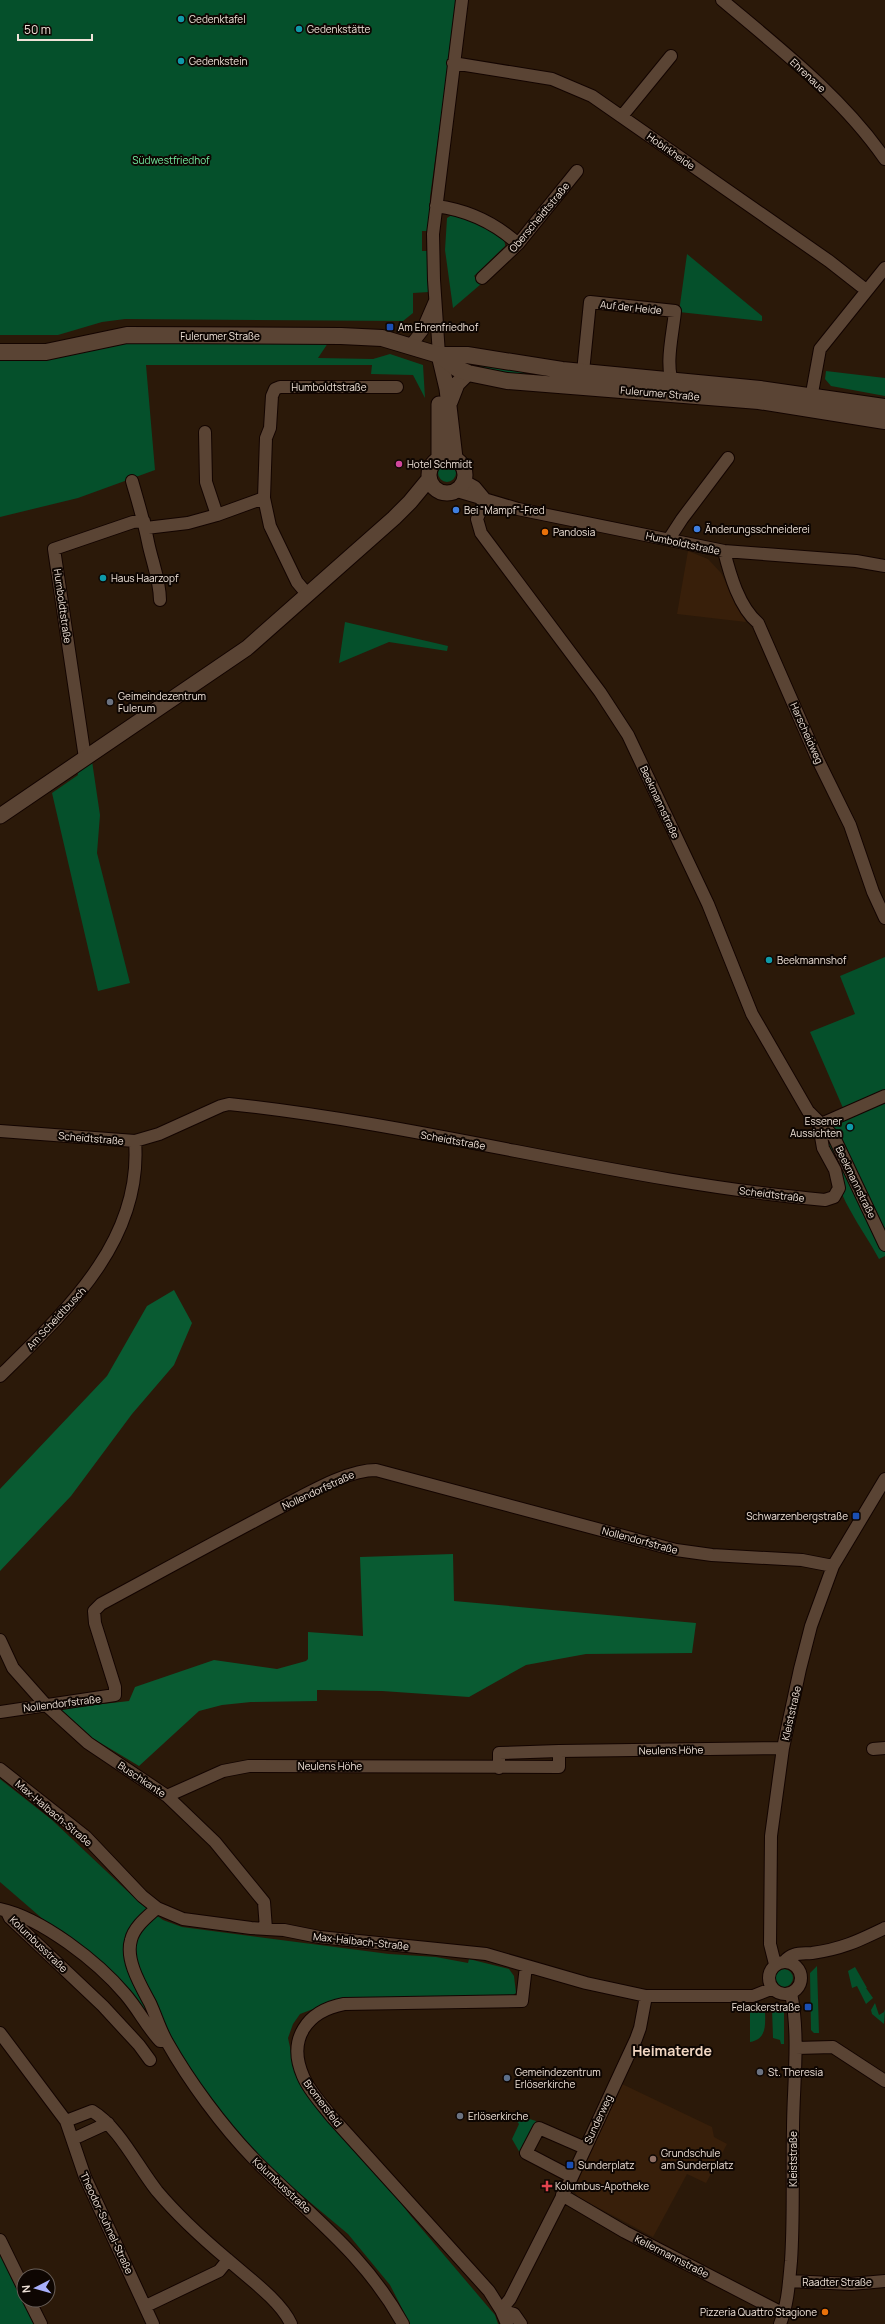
<svg xmlns="http://www.w3.org/2000/svg" width="885" height="2324" font-family="Manrope,sans-serif">
<rect width="100%" height="100%" fill="#2b1909"/>
<path fill="#381f0a" d="M688,551L708,559L721,573L746,622L677,614Z
M622,2084L712,2127L714,2137L727,2144L706,2183L687,2174L653,2237L578,2197L574,2191L575,2187Z"/>
<path fill="#05502b" d="M0,0H457L430,197L429,231H422V251H428L429,292L413,293V313L403,321L125,319L102,322L58,335H0Z
M452,215C464,219 508,232 505,246L474,276L481,284L453,308L445,250L447,218Z
M687,254L762,316V321L679,312Z
M128,341L328,343L318,358L373,359L390,354L423,365L425,398L413,375L371,374L372,365H146L155,470L78,498L0,517V358Z
M461,359L573,377L565,383L459,365Z
M826,371L885,378V396L831,386L825,379Z
M438 473a9 9 0 1 1 18 0a9 9 0 1 1-18 0Z
M345,622L448,646L447,651L389,642L339,663Z
M92,761L100,815L97,853L130,983L98,991L52,793L78,775L77,771Z
M885,957V1091L843,1108L810,1032L855,1014L840,976Z
M885,1103V1242L834,1136V1123Z
M829,1141L834,1144L885,1250V1256L879,1259C870,1242 859,1227 850,1210C838,1190 833,1165 826,1143Z
M0,1779L52,1820L141,1904L163,1920L182,1927L389,1954L436,1957L468,1963L469,1959L509,1969L514,1976L516,1993L510,1997L337,2000L300,2014L293,2024L288,2038L293,2061L410,2215L495,2315L498,2324H410L390,2285L348,2234L255,2156L160,2032L96,1957L59,1933L0,1882Z
M817,1966L819,2033H814L811,2030L810,1973Z
M855,1967L867,1988H866L873,1998L866,2004L857,1986L852,1988L848,1971Z
M775 1978a9 9 0 1 1 18 0a9 9 0 1 1-18 0Z
M875,2003L879,2015L884,2012L885,2009L884,2024L872,2014L871,2010Z
M750,2008H765C765,2023 768,2039 750,2042Z
M772,2008L784,2011V2044H781L780,2040L773,2038Z
M517,2115L536,2121L520,2153L512,2139L519,2124L516,2120Z
M0,2252L24,2292V2300L36,2324H0Z"/>
<path fill="#095b32" d="M174,1290L192,1323L174,1365L132,1414L71,1496L0,1571V1489L107,1376L147,1306Z
M453,1554L454,1601L696,1623L692,1653L586,1654L526,1665L469,1697L382,1691L317,1690V1701L251,1702L222,1705L199,1711L139,1766L89,1736L59,1709L129,1701L135,1687L214,1660L277,1669L306,1661L308,1659V1632L363,1636L360,1557Z"/>
<g fill="none" stroke-linecap="round" stroke-linejoin="round">
<g stroke="#130400" stroke-width="14">
<path id="minor" d="M722,0C779,48 842,97 885,159
M453,63L552,79L592,96L829,261L866,290
M622,116L671,56
M436,206C467,210 495,223 518,244
M482,278L518,244L577,171
M411,345L422,331L435,301
M439,355L434,280L433,234L462,0
M578,379L583,372L590,302L675,311C673,334 664,366 674,387
M810,404L820,349L885,268
M205,432L206,482L217,515L264,498
M132,481C138,502 144,521 148,542C152,562 160,580 160,600
M464,481L475,487L485,499
M457,491L518,509L724,551L856,561L885,566
M485,499L477,519L481,533L600,692L628,735L708,904L752,1014L808,1111L834,1137L885,1245
M146,528L188,523L217,515
M669,539L682,519L728,458
M724,551C730,575 739,607 758,623L817,758L850,825L873,892L885,918
M308,595L297,582L270,526L264,498L266,438L270,428L272,396L275,389L280,387H397
M85,758L54,549L133,522L144,521
M819,1125L885,1096
M0,1131L135,1141L159,1134L221,1106L229,1104C429,1125 624,1182 825,1200L834,1197L839,1188L835,1170L823,1148L819,1125
M0,1376C65,1312 143,1241 135,1141
M0,1640L13,1668L45,1704L88,1743L167,1796L215,1842L264,1902L266,1929
M0,1712L115,1695V1687L95,1623L94,1611L101,1604C162,1571 222,1538 283,1506C309,1493 347,1470 376,1470L676,1550L712,1555L802,1560L833,1566
M873,1749L885,1748
M499,1768V1753L559,1751
M0,1769L86,1837L142,1896L157,1908L183,1919L251,1928L284,1930L319,1937L486,1954L586,1983L646,1996H753L771,1989
M167,1796L223,1771L249,1766L559,1767V1751L783,1748
M157,1908C147,1917 134,1927 131,1940C125,1960 141,1986 150,2003C156,2016 160,2030 167,2042C189,2081 222,2126 254,2159C309,2215 364,2253 403,2324
M0,1909C42,1918 98,1962 125,1994C138,2009 147,2027 160,2041H166
M8,1914L10,1918L103,2006L139,2045L150,2060
M769 1978a16 16 0 1 1 32 0a16 16 0 1 1-32 0Z
M784,1962C792,1952 801,1954 812,1953C842,1949 858,1941 885,1928
M775,1964L770,1944L771,1836L783,1748L800,1669L811,1626L833,1566L885,1479
M0,2033L66,2121L85,2177L153,2324
M796,2048L833,2047L885,2081
M66,2121L92,2111C119,2127 137,2166 157,2191C178,2216 202,2238 227,2259C246,2276 281,2301 291,2324
M73,2139L108,2123
M572,2177L526,2153L539,2128L585,2148
M562,2195L625,2232L784,2314
M0,2240L24,2289
M789,2281L851,2284L885,2281
M29,2300L41,2324
M146,2306L219,2271L228,2260
M501,2310L510,2299L572,2177L636,2039L640,2028L646,1996
M501,2310L514,2314L521,2324
M507,2324L501,2310L489,2291L332,2117C322,2104 309,2091 303,2076C287,2039 307,2011 344,2004L522,2001L526,1966
M780,2324C788,2304 789,2282 791,2261C794,2217 792,2174 793,2130C793,2085 800,2038 791,1993"/>
</g>
<g stroke="#130400" stroke-width="17">
<path id="tertiary" d="M439,355L447,389L455,458
M450,402L457,384L468,373
M429 475a18 18 0 1 1 36 0a18 18 0 1 1-36 0Z
M439,458V404
M0,816L247,648L394,518L410,502L429,479"/>
</g>
<g stroke="#130400" stroke-width="18">
<path id="secondary" d="M0,352H46L127,335L341,336L382,338L439,355L456,368L468,373L507,381L759,401L885,421
M439,355H467L562,370L760,389L885,407"/>
</g>
<use href="#minor" stroke="#5a4434" stroke-width="12"/>
<use href="#tertiary" stroke="#5a4434" stroke-width="15"/>
<use href="#secondary" stroke="#5a4434" stroke-width="16"/>
</g>
<g fill="#0f9aa8" stroke="#0e0602" stroke-width="1.5">
<circle cx="181" cy="19" r="4"/>
<circle cx="299" cy="29" r="4"/>
<circle cx="181" cy="61" r="4"/>
<circle cx="103" cy="578" r="4"/>
<circle cx="769" cy="960" r="4"/>
<circle cx="850" cy="1127" r="4"/>
</g>
<g fill="#1a4fb4" stroke="#0e0602" stroke-width="1.5">
<rect x="386" y="323" width="8" height="8" rx="2"/>
<rect x="852" y="1512" width="8" height="8" rx="2"/>
<rect x="804" y="2003" width="8" height="8" rx="2"/>
<rect x="566" y="2161" width="8" height="8" rx="2"/>
</g>
<circle fill="#d1479c" stroke="#0e0602" stroke-width="1.5" cx="399" cy="464" r="4"/>
<g fill="#3f7fe0" stroke="#0e0602" stroke-width="1.5">
<circle cx="456" cy="510" r="4"/>
<circle cx="697" cy="529" r="4"/>
</g>
<g fill="#e8710a" stroke="#0e0602" stroke-width="1.5">
<circle cx="545" cy="532" r="4"/>
<circle cx="825" cy="2312" r="4"/>
</g>
<g fill="#6b7280" stroke="#0e0602" stroke-width="1.5">
<circle cx="110" cy="702" r="4"/>
<circle cx="760" cy="2072" r="4"/>
<circle cx="460" cy="2116" r="4"/>
</g>
<circle fill="#5c6f8a" stroke="#0e0602" stroke-width="1.5" cx="507" cy="2078" r="4"/>
<circle fill="#8d6e63" stroke="#0e0602" stroke-width="1.5" cx="653" cy="2159" r="4"/>
<path fill="#e0444e" stroke="#0e0602" stroke-width="1.5" d="M545 2180h4v4h4v4h-4v4h-4v-4h-4v-4h4z"/>
<g text-anchor="middle" dominant-baseline="central" stroke-width="4" stroke-linejoin="round" paint-order="stroke">
<g font-size="10" fill="#f0e3d9" stroke="#0e0602" text-anchor="start">
<text x="189" y="19">Gedenktafel</text>
<text x="307" y="29">Gedenkstätte</text>
<text x="189" y="61">Gedenkstein</text>
<text x="398" y="327">Am Ehrenfriedhof</text>
<text x="407" y="464">Hotel Schmidt</text>
<text x="464" y="510">Bei "Mampf"-Fred</text>
<text x="705" y="529">Änderungsschneiderei</text>
<text x="553" y="532">Pandosia</text>
<text x="111" y="578">Haus Haarzopf</text>
<text x="118" y="696">Geimeindezentrum<tspan x="118" dy="12">Fulerum</tspan></text>
<text x="777" y="960">Beekmannshof</text>
<text x="842" y="1121" text-anchor="end">Essener<tspan x="842" dy="12">Aussichten</tspan></text>
<text x="848" y="1516" text-anchor="end">Schwarzenbergstraße</text>
<text x="800" y="2007" text-anchor="end">Felackerstraße</text>
<text x="515" y="2072">Gemeindezentrum<tspan x="515" dy="12">Erlöserkirche</tspan></text>
<text x="768" y="2072">St. Theresia</text>
<text x="468" y="2116">Erlöserkirche</text>
<text x="661" y="2153">Grundschule<tspan x="661" dy="12">am Sunderplatz</tspan></text>
<text x="578" y="2165">Sunderplatz</text>
<text x="555" y="2186">Kolumbus-Apotheke</text>
<text x="817" y="2312" text-anchor="end">Pizzeria Quattro Stagione</text>
</g>
<g font-size="10" fill="#f0e3d9" stroke="#0e0602">
<text transform="translate(808 75) rotate(43)">Ehrenaue</text>
<text transform="translate(671 151) rotate(35)">Hobirkheide</text>
<text transform="translate(539 217) rotate(-50)">Oberscheidtstraße</text>
<text transform="translate(631 307) rotate(6)">Auf der Heide</text>
<text x="220" y="336">Fulerumer Straße</text>
<text x="329" y="387">Humboldtstraße</text>
<text transform="translate(660 393) rotate(5)">Fulerumer Straße</text>
<text transform="translate(683 543) rotate(12)">Humboldtstraße</text>
<text transform="translate(63 606) rotate(82)">Humboldtstraße</text>
<text transform="translate(807 733) rotate(66)">Harscheidweg</text>
<text transform="translate(660 802) rotate(65)">Beekmannstraße</text>
<text transform="translate(91 1138) rotate(5)">Scheidtstraße</text>
<text transform="translate(453 1140) rotate(10)">Scheidtstraße</text>
<text transform="translate(856 1182) rotate(64)">Beekmannstraße</text>
<text transform="translate(772 1194) rotate(7)">Scheidtstraße</text>
<text transform="translate(56 1318) rotate(-47)">Am Scheidtbusch</text>
<text transform="translate(318 1490) rotate(-25)">Nollendorfstraße</text>
<text transform="translate(640 1540) rotate(15)">Nollendorfstraße</text>
<text transform="translate(62 1703) rotate(-7)">Nollendorfstraße</text>
<text transform="translate(791 1713) rotate(-77)">Kleiststraße</text>
<text transform="translate(671 1750) rotate(-1)">Neulens Höhe</text>
<text x="330" y="1766">Neulens Höhe</text>
<text transform="translate(142 1779) rotate(34)">Buschkante</text>
<text transform="translate(54 1813) rotate(40)">Max-Halbach-Straße</text>
<text transform="translate(361 1941) rotate(6)">Max-Halbach-Straße</text>
<text transform="translate(39 1944) rotate(44)">Kolumbusstraße</text>
<text transform="translate(323 2103) rotate(53)">Bromersfeld</text>
<text transform="translate(598 2119) rotate(-65)">Sunderweg</text>
<text transform="translate(793 2159) rotate(-90)">Kleiststraße</text>
<text transform="translate(282 2185) rotate(43)">Kolumbusstraße</text>
<text transform="translate(107 2223) rotate(65)">Theodor-Suhnel-Straße</text>
<text transform="translate(672 2256) rotate(27)">Kellermannstraße</text>
<text x="837" y="2282">Raadter Straße</text>
</g>
<g font-size="10" fill="#75f0a4" stroke="#0e0602">
<text x="171" y="160">Südwestfriedhof</text>
</g>
<g font-size="14" font-weight="bold" fill="#f1d6c2" stroke="#0e0602">
<text x="672" y="2050">Heimaterde</text>
</g>
</g>
<g transform="translate(36 2288) rotate(264)"><circle r="19" fill="#0e0602" stroke="#685e58"/>
<path d="M0-3L7 15L0 10L-7 15Z" fill="#a8b0fc"/>
<text y="-6" font-size="11" font-weight="bold" text-anchor="middle" fill="#f0e3d9">N</text>
</g>
<path d="M18 34v6h74v-6" fill="none" stroke="#f0e3d9" stroke-width="2"/>
<text x="24" y="34" font-size="12" fill="#f0e3d9" stroke="#0e0602" stroke-width="3" paint-order="stroke">50 m</text>
</svg>
